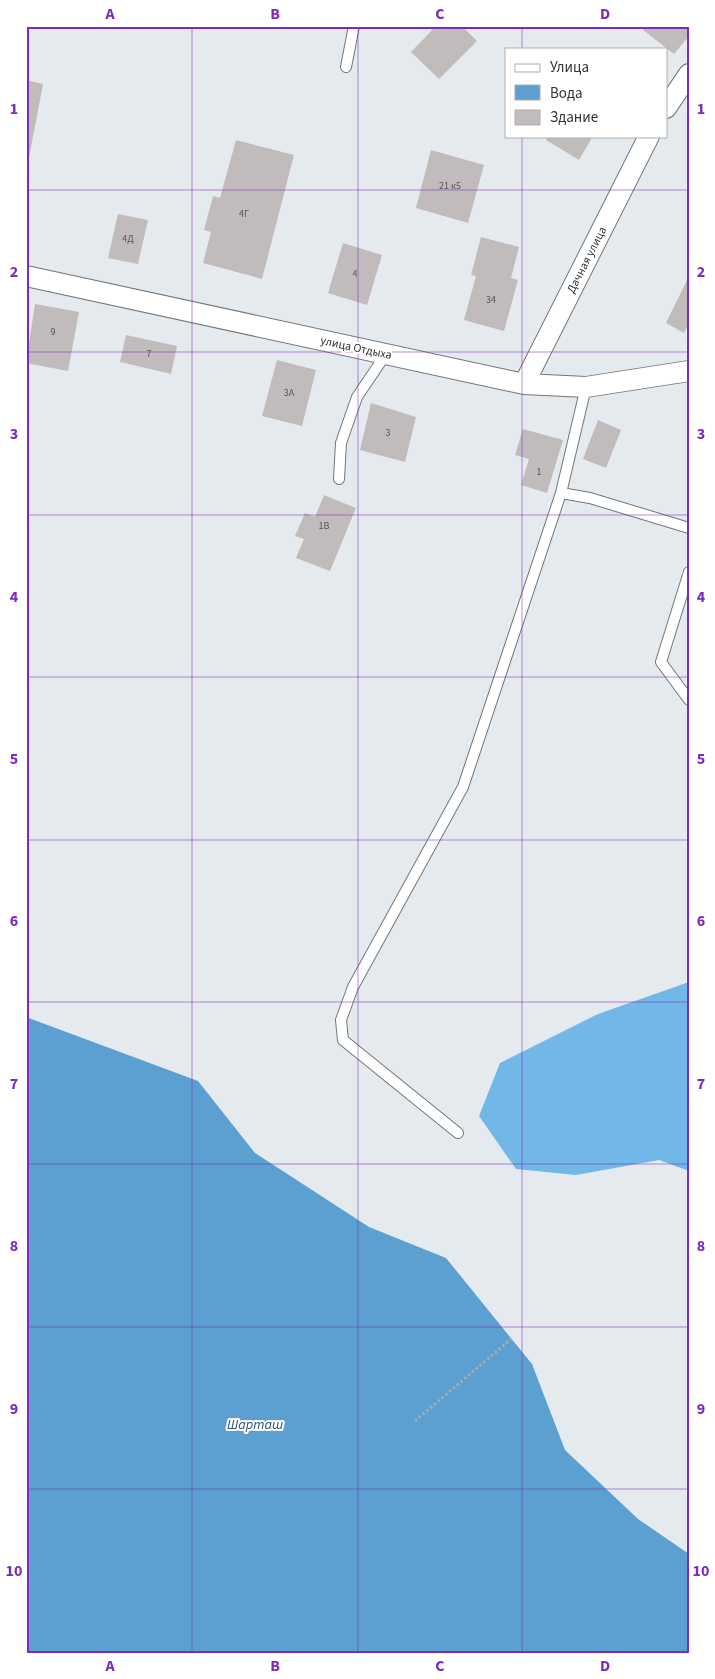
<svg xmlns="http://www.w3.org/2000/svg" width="715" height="1679" font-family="'Source Sans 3',sans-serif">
<rect width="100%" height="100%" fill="#e5eaee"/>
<path fill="#71b7e8" d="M689,982V1171L659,1160L576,1175L516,1169L479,1116L500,1063L598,1014Z"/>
<path fill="#5ba0d0" d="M26,1017L198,1081L255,1153L369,1227L446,1258L532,1364L565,1450L638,1519L689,1554V1653H26Z"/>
<path fill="#c1bbbc" d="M436,26H462L477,41L439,79L411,52Z
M645,26H689V36L674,54L643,30Z
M26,80L43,84L27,168H26Z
M548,136H593L579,160L546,140Z
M236,140L294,155L262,279L203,263L211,232L204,230L213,196L220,198Z
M431,150L484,165L468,223L416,208Z
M118,214L148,220L138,264L108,258Z
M481,237L519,247L511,278L518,280L504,331L464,320L476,276L471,275Z
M343,243L382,255L367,305L328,293Z
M689,276V323L684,333L666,323Z
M35,304L79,312L68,371L26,363Z
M126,335L177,346L171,374L120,362Z
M277,360L316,370L302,426L262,416Z
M371,403L416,417L405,462L360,450Z
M598,420L621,430L606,468L583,459Z
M523,429L563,440L547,493L521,485L529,459L515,455Z
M324,495L356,508L330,571L296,558L304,539L295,536L305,513L315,517Z"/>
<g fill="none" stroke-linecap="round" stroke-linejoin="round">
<g stroke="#72777a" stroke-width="12">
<path id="service" d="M346,67L354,26
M339,479L341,443L357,397L386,354
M561,493L590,498L689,528
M689,572L661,662L689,700
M458,1133L343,1040L341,1020L353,987L463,787L561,493L586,387"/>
</g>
<g stroke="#72777a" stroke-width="22">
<path id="minor" d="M666,108L689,74
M26,276L524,384L586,387L689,371
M524,384L649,136"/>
</g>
<path stroke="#a7abae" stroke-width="3" stroke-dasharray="2.5 2.5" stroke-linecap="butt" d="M415,1421L511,1339"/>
<use href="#service" stroke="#fff" stroke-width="10"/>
<use href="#minor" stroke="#fff" stroke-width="20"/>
</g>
<path fill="none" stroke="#7b2cbf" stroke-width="1" stroke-opacity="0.55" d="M192,26V1653M358,26V1653M522,26V49M522,136V1653M26,190H689M26,352H689M26,515H689M26,677H689M26,840H689M26,1002H689M26,1164H689M26,1327H689M26,1489H689"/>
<g text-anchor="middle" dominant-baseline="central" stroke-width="4" stroke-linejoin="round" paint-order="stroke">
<g font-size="10" fill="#565657">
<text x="450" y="186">21 к5</text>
<text x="244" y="214">4Г</text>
<text x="128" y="239">4Д</text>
<text x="355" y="274">4</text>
<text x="491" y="300">34</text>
<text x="53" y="332">9</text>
<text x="149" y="354">7</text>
<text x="289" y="393">3А</text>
<text x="388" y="433">3</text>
<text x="539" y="472">1</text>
<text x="324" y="526">1В</text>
</g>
<g font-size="12" fill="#323435" stroke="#fff">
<text transform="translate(587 260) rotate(-63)">Дачная улица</text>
<text transform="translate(356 348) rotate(12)">улица Отдыха</text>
</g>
<g font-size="14" font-style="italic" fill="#25587a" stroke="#fff">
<text x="255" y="1425">Шарташ</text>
</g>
</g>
<rect width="715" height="1679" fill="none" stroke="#ffffff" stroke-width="55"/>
<rect x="505" y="48" width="162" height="90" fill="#ffffff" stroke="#adaeae"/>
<rect x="515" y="64" width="25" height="8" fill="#ffffff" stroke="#adaeae"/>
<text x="550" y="72" font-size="15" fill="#323435">Улица</text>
<rect x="515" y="85" width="25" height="15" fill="#5ba0d0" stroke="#adaeae"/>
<text x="550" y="98" font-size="15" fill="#323435">Вода</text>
<rect x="515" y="110" width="25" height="15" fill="#c1bbbc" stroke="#adaeae"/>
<text x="550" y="122" font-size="15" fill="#323435">Здание</text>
<rect x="28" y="28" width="660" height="1624" fill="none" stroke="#7b2cbf" stroke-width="2"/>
<g font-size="16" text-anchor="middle" font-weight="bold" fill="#7b2cbf">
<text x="110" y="19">A</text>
<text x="275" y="19">B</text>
<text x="440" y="19">C</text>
<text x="605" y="19">D</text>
<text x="14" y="114">1</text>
<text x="701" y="114">1</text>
<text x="14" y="277">2</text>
<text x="701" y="277">2</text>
<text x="14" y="439">3</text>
<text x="701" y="439">3</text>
<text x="14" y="602">4</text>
<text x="701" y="602">4</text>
<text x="14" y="764">5</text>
<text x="701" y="764">5</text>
<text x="14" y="926">6</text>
<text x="701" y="926">6</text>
<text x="14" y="1089">7</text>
<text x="701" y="1089">7</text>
<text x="14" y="1251">8</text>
<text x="701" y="1251">8</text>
<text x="14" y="1414">9</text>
<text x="701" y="1414">9</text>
<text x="14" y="1576">10</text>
<text x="701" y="1576">10</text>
<text x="110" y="1671">A</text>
<text x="275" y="1671">B</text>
<text x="440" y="1671">C</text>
<text x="605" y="1671">D</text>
</g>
</svg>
